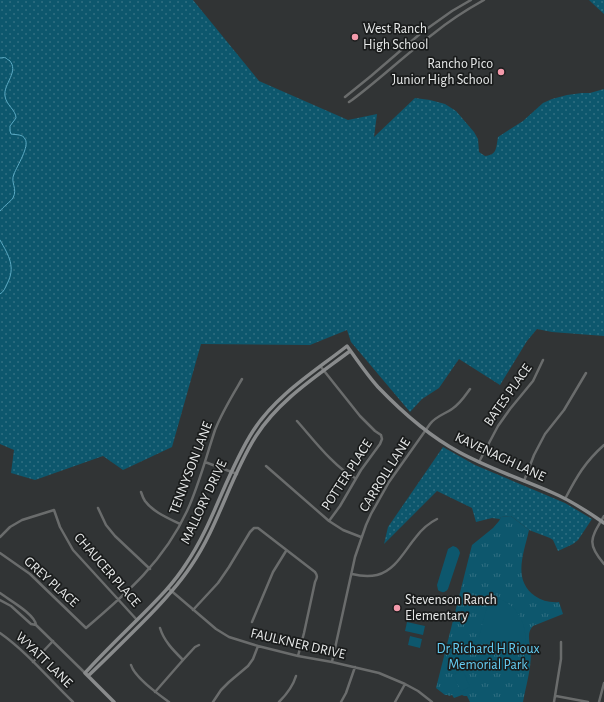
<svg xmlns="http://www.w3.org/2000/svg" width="604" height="702" font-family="'Alegreya Sans',sans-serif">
<defs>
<pattern id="grass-dots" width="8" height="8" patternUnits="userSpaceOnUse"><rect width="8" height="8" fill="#0d576d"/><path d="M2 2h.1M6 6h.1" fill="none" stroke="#306f82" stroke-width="1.8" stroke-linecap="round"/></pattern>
<pattern id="park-tufts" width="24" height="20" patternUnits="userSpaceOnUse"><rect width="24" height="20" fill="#0d576d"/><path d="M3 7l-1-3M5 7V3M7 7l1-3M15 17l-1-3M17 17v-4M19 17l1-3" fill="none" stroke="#306f82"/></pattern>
</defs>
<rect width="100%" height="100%" fill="#313435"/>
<path fill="url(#grass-dots)" d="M0,0H193L259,81L348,120L377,114L374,137L415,98L430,100L445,104L456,111L474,132L478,139L479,152L485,156C497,155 496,148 498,137L523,121L543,103L552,99L567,95L582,93H590L604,89V336L552,332L537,329L527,341L500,385L459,359L439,388L422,399L410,412L351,342L347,330L310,345L201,344L172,447L123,470L103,456L35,480L11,473L14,450L0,444Z
M589,0H604V14L591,2Z
M443,447L475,465L565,503L592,519L578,540L573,544L558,551L553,540L550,538L529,530L511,516L501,517L500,519L492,518L476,522L472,508L437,491L384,544L388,527Z"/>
<path fill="url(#park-tufts)" d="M511,516L529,530C524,553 512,580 535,596C542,601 551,603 559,602L563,614L533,626C526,633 530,643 531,653C531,669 526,686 523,702H470L467,696H464L462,695L454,698L452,695L449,696L448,695H445L436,688L472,545L493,528L499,521L501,517Z"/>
<path fill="#0d576d" d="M453,546C457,547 459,549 460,553L448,589C445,593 442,593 438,590L437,585L448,549Z
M490,595C518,603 530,625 524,653L482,643L479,641V637Z
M407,622L425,626L423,635L405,631Z
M410,636L422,639L420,648L408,645Z
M455,653L462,670L453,674L445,657Z
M463,671L470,687L461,691L453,675Z"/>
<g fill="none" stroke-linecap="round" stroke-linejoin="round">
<path stroke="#5aaac4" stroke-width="1" d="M0,58C2,58 4,57 6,58C7,59 8,60 9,60C20,71 3,84 5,96C6,105 16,110 16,118L10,126V131L11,134C16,135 23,134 25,139C30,146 17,166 14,174C10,183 18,188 13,198C11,201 3,207 0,211
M0,240C9,256 16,267 7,284C5,288 4,292 0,294"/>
<path stroke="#6a6c6c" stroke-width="2.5" d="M345,97L371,76L421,33L452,11L471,0
M349,102L352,100C380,79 405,55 433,34C449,21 466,10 484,0
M321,367L360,416L375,431L381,435L382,439L380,444L361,470L340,506L329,521
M297,421C313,439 334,467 355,478
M205,462L237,474
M479,462L498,426L510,409L533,381L543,360
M266,466L329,521L343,530L361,537
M524,481L534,455L545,434L564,410L586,373
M141,492C142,495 143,498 145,501C153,512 168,518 180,524
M565,499C577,476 585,462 604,445
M98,508L106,525L115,536L150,569
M604,516C591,538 586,543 604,564
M0,537L10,527L22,520L54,510L60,527L73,550L137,620
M0,553L30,574L86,628C127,593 164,561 187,511C199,485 206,457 215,430C222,412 232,396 242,379
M352,574C360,576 368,577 377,575C395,571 405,550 416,537C422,529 429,523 437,519
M168,588L216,629L229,637L258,646L298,656L332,662L379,673L405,684L418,691L432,702
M0,593C9,600 35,614 36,625
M0,600L11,606L31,624L36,625L85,673
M193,610L218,583L229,567L250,532L254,528H258L315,572C318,576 317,578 315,582L304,633L298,656
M252,622L273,572L286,551
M160,628C164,641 173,650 183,660
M0,633C27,652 49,679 73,702
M33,662L53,641
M332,662L355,557L366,525L371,514L389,482L430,424C436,416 445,414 452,409C460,404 465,396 470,389
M131,665C135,678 158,694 169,702
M155,692L183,660L195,647L199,645
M556,696L588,702
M213,702L221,690L229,682L248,666L253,659L258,646
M279,702C287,694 293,686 296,676
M341,702L346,693L355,667
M395,702L405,684
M554,702L561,659V642
M599,702L604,683"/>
<path stroke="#898b8c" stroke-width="3.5" d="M88,676C106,659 124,641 142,623C160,605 177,587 191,566C219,525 230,477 256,436C279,400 317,376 350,351
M114,702L85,673C103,653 123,634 142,615C158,599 174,583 186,564C214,523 226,473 253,431C276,395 314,372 347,346C357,360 367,375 378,387C402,412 429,436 459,452C488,468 521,479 551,492C570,500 587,511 604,523"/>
</g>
<g fill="#f39aab" stroke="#1a1c1c" stroke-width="1.5">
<circle cx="355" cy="37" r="4"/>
<circle cx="501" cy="72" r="4"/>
<circle cx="397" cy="608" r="4"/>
</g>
<g text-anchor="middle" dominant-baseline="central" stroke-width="3.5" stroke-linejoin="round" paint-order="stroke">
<g font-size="14" fill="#e8eaea" stroke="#1a1c1c" text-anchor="start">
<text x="363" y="29">West Ranch<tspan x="363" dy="16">High School</tspan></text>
<text x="493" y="64" text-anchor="end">Rancho Pico<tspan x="493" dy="16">Junior High School</tspan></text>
<text x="405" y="600">Stevenson Ranch<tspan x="405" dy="16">Elementary</tspan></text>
</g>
<g font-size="14" fill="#e8eaea" stroke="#1a1c1c">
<text transform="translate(508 395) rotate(-55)">BATES PLACE</text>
<text transform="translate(500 457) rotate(25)">KAVENAGH LANE</text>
<text transform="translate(191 468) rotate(-69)">TENNYSON LANE</text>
<text transform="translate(347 475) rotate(-57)">POTTER PLACE</text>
<text transform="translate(385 475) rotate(-58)">CARROLL LANE</text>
<text transform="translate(204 502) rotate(-65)">MALLORY DRIVE</text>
<text transform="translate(107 570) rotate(49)">CHAUCER PLACE</text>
<text transform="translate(51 582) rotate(42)">GREY PLACE</text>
<text transform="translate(298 644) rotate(13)">FAULKNER DRIVE</text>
<text transform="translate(44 660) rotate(44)">WYATT LANE</text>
</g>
<g font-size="14" fill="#65cef4" stroke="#1a1c1c">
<text x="488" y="649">Dr Richard H Rioux<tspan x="488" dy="16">Memorial Park</tspan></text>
</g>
</g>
</svg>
